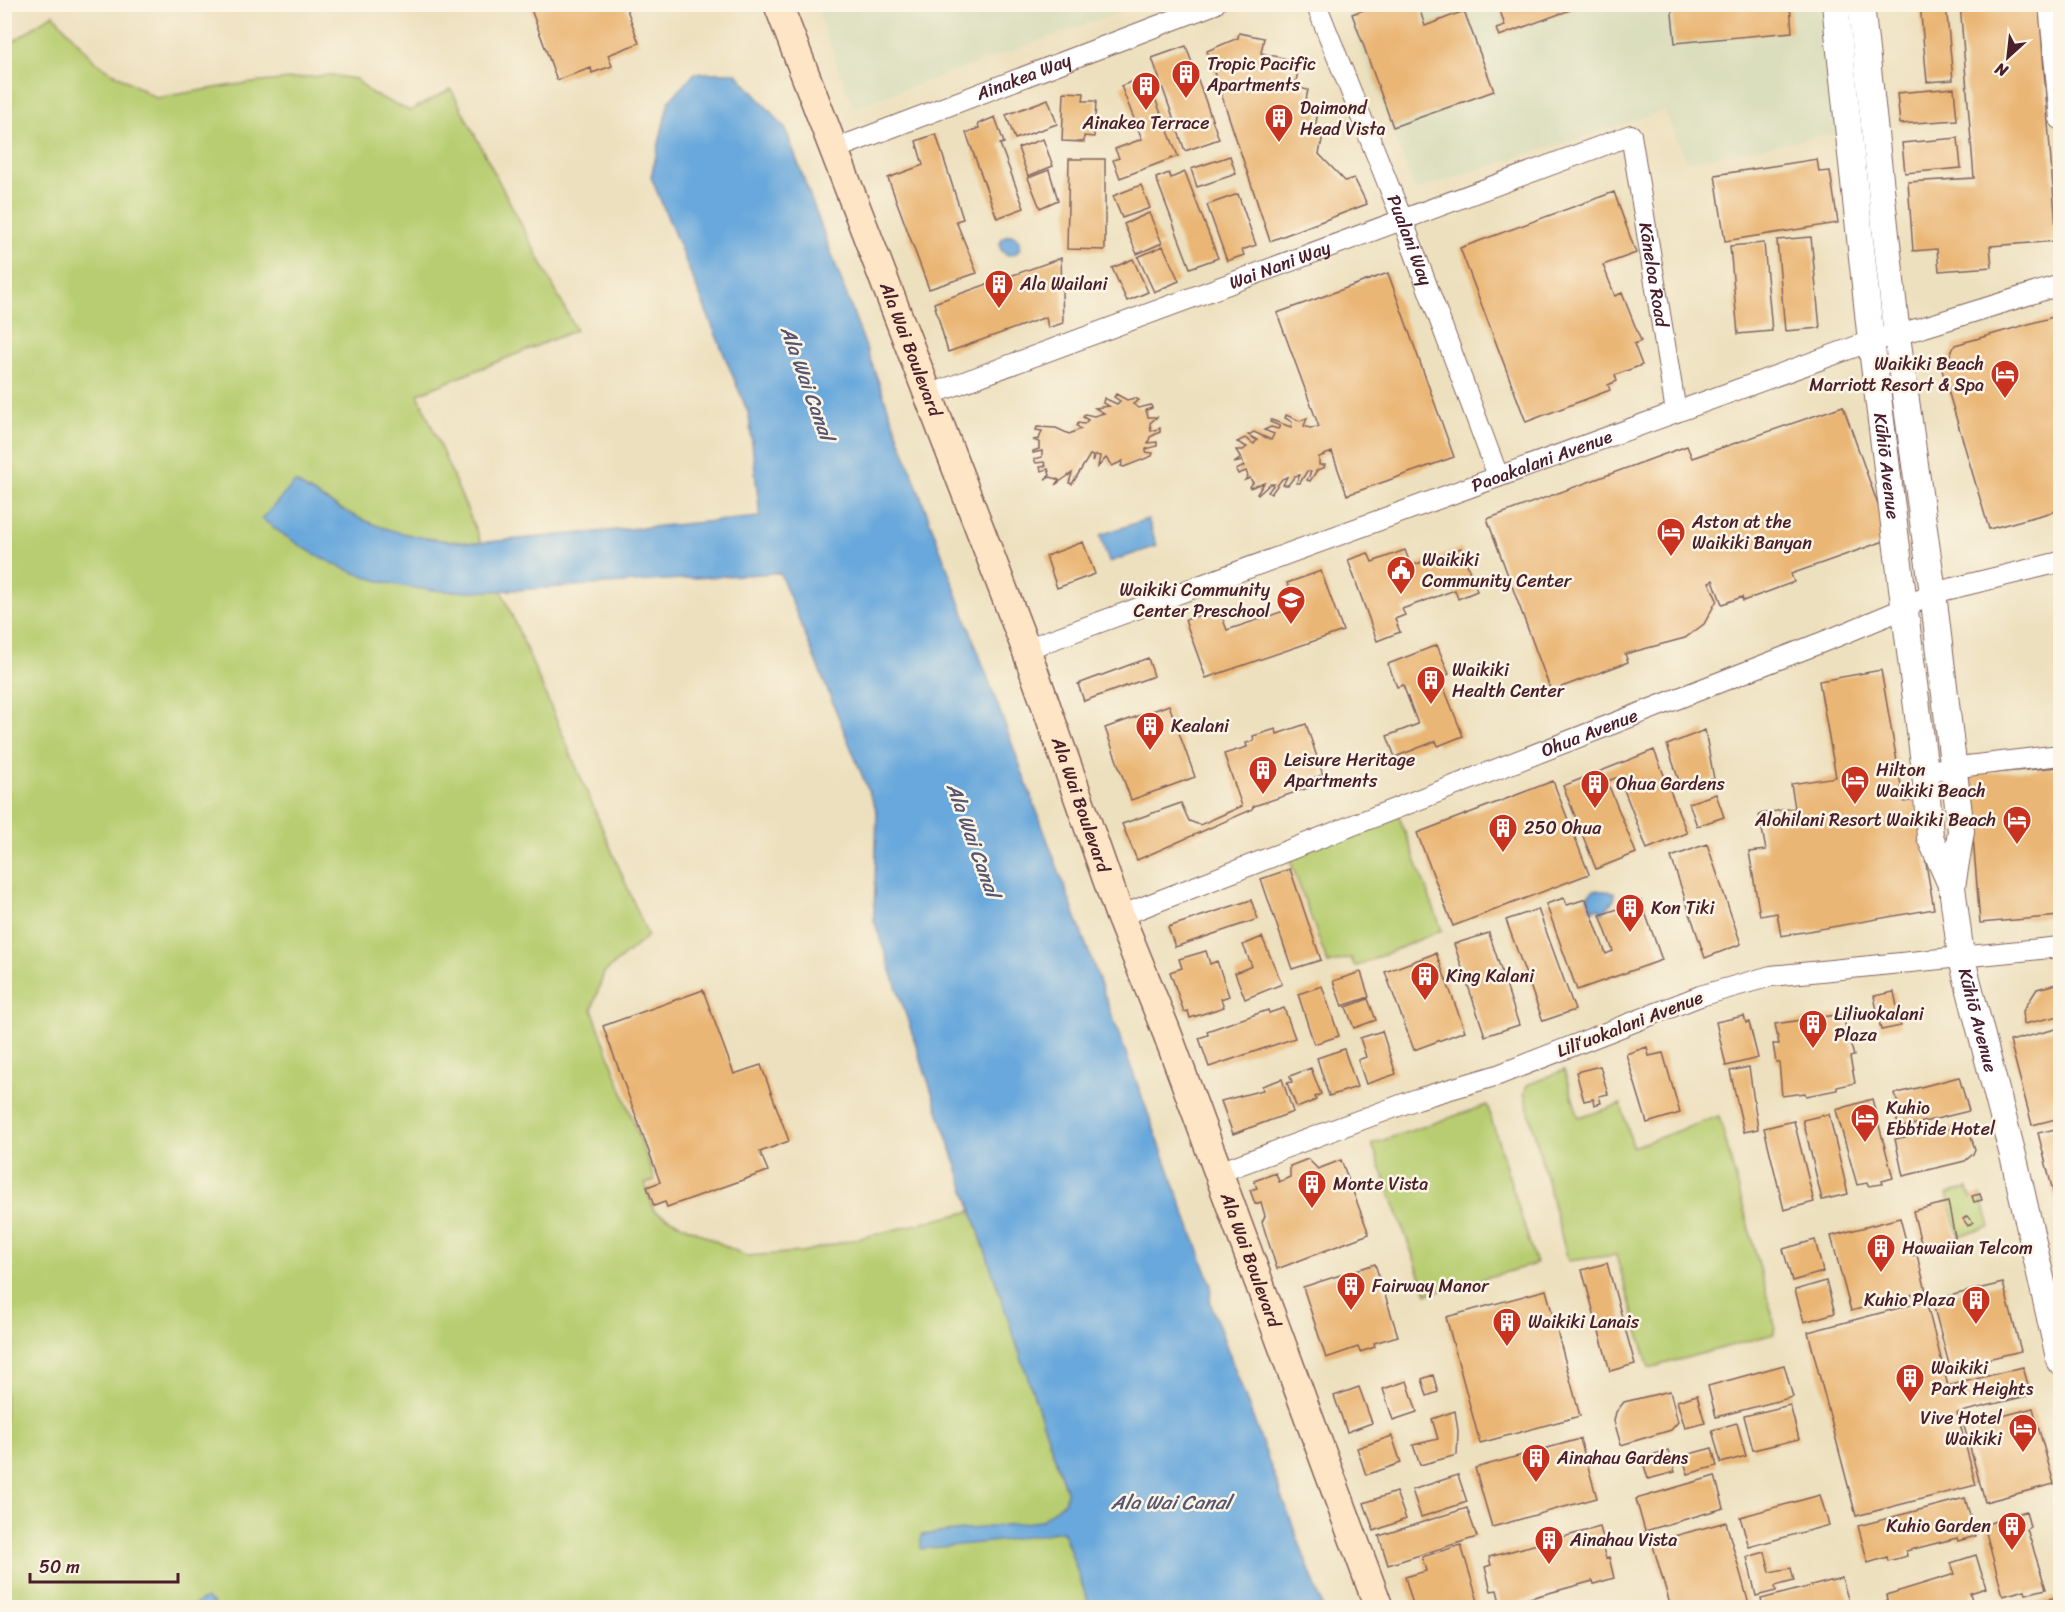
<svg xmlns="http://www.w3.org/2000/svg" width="2065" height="1612" font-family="Sriracha,sans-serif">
<rect width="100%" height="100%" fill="#fcf5e5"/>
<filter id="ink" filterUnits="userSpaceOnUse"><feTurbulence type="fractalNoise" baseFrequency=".0167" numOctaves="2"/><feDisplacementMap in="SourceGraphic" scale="12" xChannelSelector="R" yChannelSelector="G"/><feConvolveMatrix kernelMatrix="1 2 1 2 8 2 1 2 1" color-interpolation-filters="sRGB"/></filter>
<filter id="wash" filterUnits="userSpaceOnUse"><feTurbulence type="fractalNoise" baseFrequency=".008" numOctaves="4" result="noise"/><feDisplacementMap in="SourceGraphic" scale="24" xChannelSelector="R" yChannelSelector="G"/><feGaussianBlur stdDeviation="1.35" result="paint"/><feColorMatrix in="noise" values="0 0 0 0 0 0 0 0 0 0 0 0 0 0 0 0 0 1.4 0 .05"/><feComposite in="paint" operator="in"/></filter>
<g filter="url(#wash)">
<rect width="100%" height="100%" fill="#ede0be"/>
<path fill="#dbdebd" d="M815,4H1139V5L853,108Z
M1343,5H1823L1838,133L1687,162L1664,111L1415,190Z"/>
<path fill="#b8cd71" stroke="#81764e" stroke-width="1.5" d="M53,14L95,62L156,98L233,85L329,75L356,79L371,93L410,111L451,89L576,330L418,394L648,936L604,973L592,1009L655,1180L645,1184L654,1211L746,1256L802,1252L972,1211L1066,1491L1063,1531L1090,1607L5,1608L4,48Z
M1398,814L1442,930L1355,967L1351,958L1328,964L1288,855Z
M1564,1070L1579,1118L1621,1104L1633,1147L1719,1116L1775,1325L1774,1334L1649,1368L1616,1255L1568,1261L1524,1093L1527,1085Z
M1487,1105L1536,1264L1427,1294L1372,1144Z
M1968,1188L1971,1198L1981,1195L1990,1227L1959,1236L1947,1194Z"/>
<path fill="#69a8dc" stroke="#5a6484" stroke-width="1.5" d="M695,73H736L785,128L1211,1284L1210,1302L1323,1607H1090L1063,1531L999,1541L921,1549V1535L1040,1521L1065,1501L1066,1491L874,920L877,812L780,573C707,576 633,583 561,587C497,591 432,598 370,578C329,565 296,545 262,519L295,482C361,524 397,539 476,543L760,517L749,415L651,177L669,101Z
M1000 245a10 10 0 1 1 20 0a10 10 0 1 1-20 0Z
M1148,519L1157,546L1109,562L1100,535Z
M1594,890L1614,892V900L1602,914L1599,908L1592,910L1587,896Z
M206,1598L217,1607H190Z"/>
<g id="blocks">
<path fill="#eab674" d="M529,4H625L639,43L608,55L612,66L592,73L591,68L557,80Z
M1380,4H1418L1425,26L1464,11L1494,91L1393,127L1352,14Z
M1498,4H1584V5L1499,36L1496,29L1505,26Z
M1671,4H1790L1792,32L1675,43Z
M1920,4H1946L1953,80L1927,82Z
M1960,4H2039L2057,241L1990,246L1992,267L1939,271L1937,249L1913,251L1908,182L1974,178Z
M1239,33L1264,38L1261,53L1288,59L1286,68L1298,71L1295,87L1308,90L1304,109L1318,112L1314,133L1323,135L1319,154L1345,181L1354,178L1367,204L1270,241L1207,51L1238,38Z
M1186,46L1219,139L1185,151L1152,58Z
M1146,76L1178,156L1120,178L1113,160L1119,158L1115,149L1142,139L1121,86Z
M1954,88L1957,120L1900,124L1897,93Z
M1064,92L1084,93L1083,101H1096L1094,137L1084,136V142L1062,141Z
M1048,99L1057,124L1015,139L1006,115Z
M995,117L1004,143L1000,144L1024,208L997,218L966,133L979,128L978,124Z
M936,134L963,219L956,221L977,273L929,289L888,178L923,165L916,141Z
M1958,138L1961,168L1905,173L1902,143Z
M1043,139L1053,166L1028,176L1018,148Z
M1230,156L1236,174L1197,187L1191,169Z
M1069,159H1105V250L1067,249Z
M1817,159L1819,172L1830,171L1838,223L1725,241L1715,175Z
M1049,170L1058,200L1040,208L1028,178Z
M1185,172L1218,258L1190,268L1156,178L1169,173L1171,178Z
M1141,185L1150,208L1122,218L1113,196Z
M1614,192L1636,253L1603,265L1615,296L1622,293L1641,341L1634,344L1642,365L1615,375L1617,381L1608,385L1610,390L1526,422L1460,248Z
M1238,194L1256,245L1242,250L1244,255L1227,261L1207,205Z
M1149,213L1162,243L1137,254L1124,224Z
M1811,237L1820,328L1785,331L1777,240Z
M1764,243L1772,331L1738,334L1730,246Z
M1163,246L1179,281L1154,292L1138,257Z
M1061,258L1063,323L1048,328L1046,317L948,352L934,303Z
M1133,259L1148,292L1127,301L1112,268Z
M1388,273L1454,457L1347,495L1332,452L1319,457V465H1325L1324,468L1317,470L1310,481L1307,480L1311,472L1307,471L1300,483H1296L1300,475L1295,476L1288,485H1283L1287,477L1282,479L1271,494L1268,492L1274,484H1270L1258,495L1257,494L1264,483L1250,488L1249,487L1253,483L1250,478L1245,480L1248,476L1246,471L1238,474L1236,470L1244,466L1242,461L1234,463L1241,458L1236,450H1243L1247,447L1237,442L1245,438L1254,444L1257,440L1248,435L1254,432L1271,440L1274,434L1264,430L1271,427L1278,429L1280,426L1270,422L1271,420L1291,427L1292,422L1285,418L1286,415L1300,421L1307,418L1304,426L1310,428L1319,427L1277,313Z
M2060,315V510L1989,529L1942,370L1955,345Z
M1116,394L1127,400L1135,398L1139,400L1133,404L1139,408L1151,405L1152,408L1146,410L1148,417H1157L1150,423L1151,431L1160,428V432L1150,437L1148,443L1157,442V446L1146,449V452L1153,453L1152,456L1124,467L1121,466L1123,461L1112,466L1106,458L1098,467L1100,456L1096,455L1092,462L1093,456L1090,455L1072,484L1069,483L1072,473L1055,485L1059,480L1051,477L1045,479L1050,475L1048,469L1041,471L1040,467L1046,466L1044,462L1036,463L1034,459L1042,457V451L1033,453V451L1039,449V442L1033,440L1039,439L1042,431L1036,430L1037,427L1056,428L1069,434L1081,429L1077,426L1078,423L1084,424L1088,420L1083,417L1085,414L1094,416L1104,413L1095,408L1109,406L1103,403L1104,398L1117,404L1120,401L1114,397Z
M1843,406L1890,539L1791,574L1794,582L1743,601L1742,597L1722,604L1713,580L1709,582L1717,600L1704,624L1685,638L1625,654L1628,662L1551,691L1487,519L1687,446L1692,458Z
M1083,542L1095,574L1057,588L1046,556Z
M1461,548L1477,591L1458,599L1455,590L1402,609L1405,615L1395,619L1400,632L1377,641L1348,560L1368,553L1372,562L1405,550L1411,566Z
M1321,571L1343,631L1206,678L1185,620L1219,609L1227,630L1296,607L1287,583Z
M1437,645L1449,674L1440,678L1463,736L1438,746L1436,741L1395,757L1387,736L1418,724L1403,685L1397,687L1388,664Z
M1148,658L1154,676L1084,701L1078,684Z
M1881,670L1904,802L1915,800L1934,909L1781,936L1777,913L1760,916L1749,852L1766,850L1759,814L1795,808L1791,784L1836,777L1819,681Z
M1169,705L1195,777L1131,800L1105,728Z
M1306,724L1323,775L1312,778L1314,786L1254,806L1251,810L1137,860L1122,824L1181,803L1189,821L1200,825L1242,806L1224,754L1247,747L1246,743L1254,741L1253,736L1276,729L1277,734Z
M1705,730L1714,779L1681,787L1667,745Z
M1654,750L1687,833L1647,849L1619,777L1607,781L1636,853L1596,869L1563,786Z
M2060,767V916L1980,923L1968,775Z
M1553,781L1589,874L1453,926L1417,833Z
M1716,794L1724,817L1697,826L1689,803Z
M1707,844L1741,944L1705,958L1671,857Z
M1290,869L1321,960L1292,969L1261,879Z
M1564,898L1567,905L1586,899L1606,954L1613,951L1600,915L1641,901L1662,960L1577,990L1546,904Z
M1251,900L1258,919L1175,947L1168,927Z
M1538,909L1575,1010L1543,1021L1506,920Z
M1489,933L1519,1025L1485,1036L1454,944Z
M1262,937L1282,984L1245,999L1235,973L1252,966L1243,945Z
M1206,951L1210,964L1217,961L1229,996L1221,999L1224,1007L1190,1018L1188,1011L1184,1012L1170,972L1182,968L1179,959Z
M1436,953L1465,1031L1414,1050L1385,972Z
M1361,972L1369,997L1342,1006L1333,981Z
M2060,983V1016L2024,1024L2023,1011L2037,989Z
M1322,986L1339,1036L1314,1044L1298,994Z
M703,990L734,1074L761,1065L789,1141L760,1152L768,1171L667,1207L665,1202L654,1206L647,1187L660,1182L603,1026Z
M1894,992L1901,1026L1881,1030L1874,996Z
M1368,999L1376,1020L1354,1028L1346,1007Z
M1284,1008L1295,1038L1209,1067L1199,1038L1208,1035L1207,1031L1268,1010L1269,1013Z
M1842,1014L1854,1056L1850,1057L1855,1083L1837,1087V1090L1806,1096L1805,1093L1782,1096L1779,1062H1776L1773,1044H1779L1775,1024Z
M1744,1016L1746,1023L1749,1022L1758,1058L1726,1066L1716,1022Z
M2060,1028V1118L2032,1125L2010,1041Z
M1382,1031L1396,1074L1366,1084L1358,1060L1366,1057L1360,1038Z
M1647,1047L1649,1056L1663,1053L1680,1113L1647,1123L1626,1054Z
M1344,1049L1357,1087L1329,1096L1317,1058Z
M1600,1066L1608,1094L1599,1096L1601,1103L1594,1105L1593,1099L1584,1101L1576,1072Z
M1749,1067L1758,1129L1744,1132L1730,1071Z
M1311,1068L1321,1094L1315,1097L1316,1100L1297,1108L1287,1083L1292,1082L1290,1076Z
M1959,1077L1969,1111L1899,1128L1894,1109L1900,1107L1894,1094Z
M1282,1079L1293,1112L1233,1134L1221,1101L1263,1090L1262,1086Z
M1872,1099L1893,1178L1882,1181L1883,1184L1868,1186L1867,1183L1857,1185L1836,1110Z
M1829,1114L1848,1194L1822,1200L1803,1120Z
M1794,1121L1814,1202L1784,1210L1764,1128Z
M1967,1125L1975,1149L1973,1154L1965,1161L1903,1176L1895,1139Z
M2060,1128V1219L2038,1133Z
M1308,1159L1318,1169L1341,1160L1369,1234L1277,1269L1262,1222L1265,1216L1261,1202L1255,1204L1250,1190L1257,1188L1254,1181L1276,1173L1279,1182L1290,1177V1166Z
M1980,1194L1982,1200L1974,1202L1972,1196Z
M1948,1202L1955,1237L1922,1247L1913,1211Z
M1967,1216L1973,1222L1968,1226L1963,1219Z
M1900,1218L1910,1256L1917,1255L1926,1291L1851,1311L1831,1236Z
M1815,1240L1823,1272L1792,1281L1783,1249Z
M1607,1263L1635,1364L1610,1371L1582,1270Z
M1375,1264L1398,1336L1374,1343L1375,1347L1360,1352L1358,1347L1326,1358L1303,1287Z
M1826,1281L1835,1313L1804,1322L1795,1290Z
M2003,1283L2021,1351L1950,1368L1932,1300Z
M1546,1290L1580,1416L1480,1443L1446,1317Z
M1926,1301L1948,1386L2023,1367L2031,1395L1957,1413L1976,1485L1856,1516L1808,1332Z
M1784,1365L1793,1397L1716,1417L1708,1386Z
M1433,1375L1438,1392L1427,1396L1422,1379Z
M1407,1381L1417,1412L1393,1420L1383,1389Z
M1359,1387L1372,1423L1347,1432L1334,1396Z
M1670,1391L1678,1422L1671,1430L1621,1445L1614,1421L1616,1412L1624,1402Z
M1697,1395L1705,1423L1685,1428L1677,1401Z
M1790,1405L1799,1439L1753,1450L1744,1416Z
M2033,1408L2054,1484L1985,1502L1964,1426Z
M1455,1411L1458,1431L1457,1455L1420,1465L1413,1445L1438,1439L1432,1419Z
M1737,1423L1746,1456L1721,1463L1712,1430Z
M1392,1436L1401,1463L1366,1475L1357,1448Z
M1580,1439L1597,1498L1492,1527L1475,1468Z
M1712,1448L1717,1466L1688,1474L1682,1456Z
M1668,1450L1675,1472L1648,1479L1642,1458Z
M1458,1475L1467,1502L1421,1517L1412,1490Z
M1715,1476L1724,1508L1645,1531L1636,1499Z
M1396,1492L1406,1519L1374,1531L1364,1503Z
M1820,1495L1829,1525L1749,1547L1740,1517Z
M1965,1498L1976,1536L1958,1541L1957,1538L1906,1551L1907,1556L1888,1561L1887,1557L1868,1563L1858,1526Z
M1467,1508L1477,1537L1388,1565L1379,1536Z
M2026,1511L2030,1527L2027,1529L2046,1589L2026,1594L2025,1590L2003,1596L1984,1525Z
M1726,1522L1750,1608H1671L1652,1542Z
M1600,1527L1605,1545L1602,1546L1606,1558L1609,1557L1614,1578L1594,1584L1593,1581L1501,1606L1497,1590L1491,1591L1485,1567L1491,1565L1489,1557Z
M1461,1545L1480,1608H1414L1405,1577L1426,1571L1422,1557Z
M1765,1552L1770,1572L1791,1568L1794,1581L1775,1586L1776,1591L1756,1596L1747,1557Z
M1976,1555L1986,1588L1970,1593L1974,1608H1889L1886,1595L1955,1574L1951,1563Z
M1842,1578L1850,1606L1763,1608L1761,1599Z
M2060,1596V1608H2020V1607Z"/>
</g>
</g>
<g filter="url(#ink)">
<use href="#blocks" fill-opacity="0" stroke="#83635e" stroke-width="1.5"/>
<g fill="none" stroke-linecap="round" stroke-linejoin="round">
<g stroke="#83635e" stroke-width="22">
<g id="minor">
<path id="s1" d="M1316,4L1402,219L1498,476"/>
<path d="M2049,4L2060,119"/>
<path id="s2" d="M835,149L1215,4"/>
<path id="s3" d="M929,395L1631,135L1676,412"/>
<path id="s4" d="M1026,649L1871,341L1921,328L2060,285"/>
<path d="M1925,771L2060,755"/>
<path id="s5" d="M1120,916L1838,636L1903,609L1933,593L2060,562"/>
<path d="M1217,1173L1417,1099L1498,1075L1700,996L1771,976L2060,947"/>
</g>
</g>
<g stroke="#83635e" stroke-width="28">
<g id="tertiary">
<path id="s6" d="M1835,4L1871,341L1925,771L1930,837L1952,887L1961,956L2015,1163L2060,1362"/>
<path d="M1861,4L1897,336L1933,593L1961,831L1952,887"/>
</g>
</g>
<g stroke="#83635e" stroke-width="31">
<g id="secondary">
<path id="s7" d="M778,4L1026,649L1120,916L1167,1033L1379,1608"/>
</g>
</g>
<use href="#minor" stroke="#fff" stroke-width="20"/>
<use href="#tertiary" stroke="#fff" stroke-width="26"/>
<use href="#secondary" stroke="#fee5c5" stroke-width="28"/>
</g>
</g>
<defs>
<g id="building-pin" transform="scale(1.5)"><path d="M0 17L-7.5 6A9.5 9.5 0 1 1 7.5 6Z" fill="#c8321e" stroke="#fcf5e5"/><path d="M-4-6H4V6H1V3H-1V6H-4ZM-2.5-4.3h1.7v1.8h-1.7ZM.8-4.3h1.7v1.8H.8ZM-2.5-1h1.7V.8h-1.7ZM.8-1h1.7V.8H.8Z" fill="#fff"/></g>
<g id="hotel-pin" transform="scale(1.5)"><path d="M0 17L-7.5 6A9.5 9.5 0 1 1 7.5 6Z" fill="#c8321e" stroke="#fcf5e5"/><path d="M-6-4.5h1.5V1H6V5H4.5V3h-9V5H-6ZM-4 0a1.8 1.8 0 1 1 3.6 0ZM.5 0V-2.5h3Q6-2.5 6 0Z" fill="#fff"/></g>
<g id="civic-pin" transform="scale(1.5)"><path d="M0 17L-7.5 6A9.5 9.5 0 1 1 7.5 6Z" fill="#c8321e" stroke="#fcf5e5"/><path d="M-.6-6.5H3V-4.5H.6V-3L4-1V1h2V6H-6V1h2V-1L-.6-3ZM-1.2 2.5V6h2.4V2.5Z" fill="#fff"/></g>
<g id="school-pin" transform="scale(1.5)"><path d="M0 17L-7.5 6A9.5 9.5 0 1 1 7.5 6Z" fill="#c8321e" stroke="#fcf5e5"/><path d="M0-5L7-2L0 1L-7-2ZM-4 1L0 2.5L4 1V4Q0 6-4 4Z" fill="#fff"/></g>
</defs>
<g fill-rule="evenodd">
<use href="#building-pin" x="1186" y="74"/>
<use href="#building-pin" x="1146" y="86"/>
<use href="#building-pin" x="1279" y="118"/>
<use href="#building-pin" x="999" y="284"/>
<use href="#hotel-pin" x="2005" y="374"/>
<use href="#hotel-pin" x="1671" y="532"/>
<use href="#civic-pin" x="1401" y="570"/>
<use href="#school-pin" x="1291" y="600"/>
<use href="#building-pin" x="1431" y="680"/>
<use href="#building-pin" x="1150" y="726"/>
<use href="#building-pin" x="1263" y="770"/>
<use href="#hotel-pin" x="1855" y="780"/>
<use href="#building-pin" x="1595" y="784"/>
<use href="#hotel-pin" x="2017" y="820"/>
<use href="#building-pin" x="1503" y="828"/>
<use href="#building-pin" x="1630" y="908"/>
<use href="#building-pin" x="1425" y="976"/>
<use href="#building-pin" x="1813" y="1024"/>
<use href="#hotel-pin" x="1865" y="1118"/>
<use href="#building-pin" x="1312" y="1184"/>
<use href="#building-pin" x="1881" y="1248"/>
<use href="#building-pin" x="1351" y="1286"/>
<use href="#building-pin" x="1976" y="1300"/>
<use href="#building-pin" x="1507" y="1322"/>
<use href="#building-pin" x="1910" y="1378"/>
<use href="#hotel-pin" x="2023" y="1428"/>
<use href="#building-pin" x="1536" y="1458"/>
<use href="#building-pin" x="2012" y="1526"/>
<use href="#building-pin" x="1549" y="1540"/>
</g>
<g text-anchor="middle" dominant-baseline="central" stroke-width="5" stroke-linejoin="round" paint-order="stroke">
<g font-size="18" fill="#4a1f2b" stroke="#fcf5e5" text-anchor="start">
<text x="1207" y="64">Tropic Pacific<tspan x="1207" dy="21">Apartments</tspan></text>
<text x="1300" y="108">Daimond<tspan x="1300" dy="21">Head Vista</tspan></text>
<text x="1146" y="123" text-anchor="middle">Ainakea Terrace</text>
<text x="1020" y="284">Ala Wailani</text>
<text x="1984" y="364" text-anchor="end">Waikiki Beach<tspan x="1984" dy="21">Marriott Resort &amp; Spa</tspan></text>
<text x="1692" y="522">Aston at the<tspan x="1692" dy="21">Waikiki Banyan</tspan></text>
<text x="1422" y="560">Waikiki<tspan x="1422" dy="21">Community Center</tspan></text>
<text x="1270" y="590" text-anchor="end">Waikiki Community<tspan x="1270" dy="21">Center Preschool</tspan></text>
<text x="1452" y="670">Waikiki<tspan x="1452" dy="21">Health Center</tspan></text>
<text x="1171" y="726">Kealani</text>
<text x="1284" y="760">Leisure Heritage<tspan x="1284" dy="21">Apartments</tspan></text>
<text x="1876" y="770">Hilton<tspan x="1876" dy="21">Waikiki Beach</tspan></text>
<text x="1616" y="784">Ohua Gardens</text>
<text x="1996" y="820" text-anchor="end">Alohilani Resort Waikiki Beach</text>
<text x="1524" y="828">250 Ohua</text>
<text x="1651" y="908">Kon Tiki</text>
<text x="1446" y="976">King Kalani</text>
<text x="1834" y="1014">Liliuokalani<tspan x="1834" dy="21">Plaza</tspan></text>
<text x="1886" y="1108">Kuhio<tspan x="1886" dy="21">Ebbtide Hotel</tspan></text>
<text x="1333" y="1184">Monte Vista</text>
<text x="1902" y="1248">Hawaiian Telcom</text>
<text x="1372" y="1286">Fairway Manor</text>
<text x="1955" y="1300" text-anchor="end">Kuhio Plaza</text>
<text x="1528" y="1322">Waikiki Lanais</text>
<text x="1931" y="1368">Waikiki<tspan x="1931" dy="21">Park Heights</tspan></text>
<text x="2002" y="1418" text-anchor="end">Vive Hotel<tspan x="2002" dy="21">Waikiki</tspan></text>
<text x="1557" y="1458">Ainahau Gardens</text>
<text x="1991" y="1526" text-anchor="end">Kuhio Garden</text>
<text x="1570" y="1540">Ainahau Vista</text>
</g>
<g font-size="18" fill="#4a1f2b" stroke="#fcf5e5">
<text stroke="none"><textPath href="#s2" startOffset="202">Ainakea Way</textPath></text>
<text stroke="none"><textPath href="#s1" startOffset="254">Pualani Way</textPath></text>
<text stroke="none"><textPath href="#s3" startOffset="374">Wai Nani Way</textPath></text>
<text stroke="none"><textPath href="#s3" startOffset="890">Kāneloa Road</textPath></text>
<text stroke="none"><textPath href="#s7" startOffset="370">Ala Wai Boulevard</textPath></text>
<text stroke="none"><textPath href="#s4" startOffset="549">Paoakalani Avenue</textPath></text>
<text stroke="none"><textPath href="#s6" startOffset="465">Kūhiō Avenue</textPath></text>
<text stroke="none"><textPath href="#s5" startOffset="504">Ohua Avenue</textPath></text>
<text stroke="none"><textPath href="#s7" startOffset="856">Ala Wai Boulevard</textPath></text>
<text stroke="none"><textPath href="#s6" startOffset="1029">Kūhiō Avenue</textPath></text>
<text transform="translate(1630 1024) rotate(-21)">Liliʻuokalani Avenue</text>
<text stroke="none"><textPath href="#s7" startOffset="1342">Ala Wai Boulevard</textPath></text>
</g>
<g font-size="20" font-style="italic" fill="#565672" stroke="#fcf5e5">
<text transform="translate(807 383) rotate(70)">Ala Wai Canal</text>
<text transform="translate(973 840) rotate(70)">Ala Wai Canal</text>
<text x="1171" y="1502">Ala Wai Canal</text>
</g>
</g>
<rect width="2065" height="1612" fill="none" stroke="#fcf5e5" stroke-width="24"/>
<g transform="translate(2008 57) rotate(207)" stroke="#fcf5e5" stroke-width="4.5" paint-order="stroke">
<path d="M0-4.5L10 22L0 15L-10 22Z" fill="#4a1f2b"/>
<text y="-9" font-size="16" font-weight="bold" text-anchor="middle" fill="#4a1f2b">N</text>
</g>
<path d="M30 1573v9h148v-9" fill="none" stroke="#4a1f2b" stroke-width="3"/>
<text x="39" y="1573" font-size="18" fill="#4a1f2b" stroke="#fcf5e5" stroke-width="4.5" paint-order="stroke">50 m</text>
</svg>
